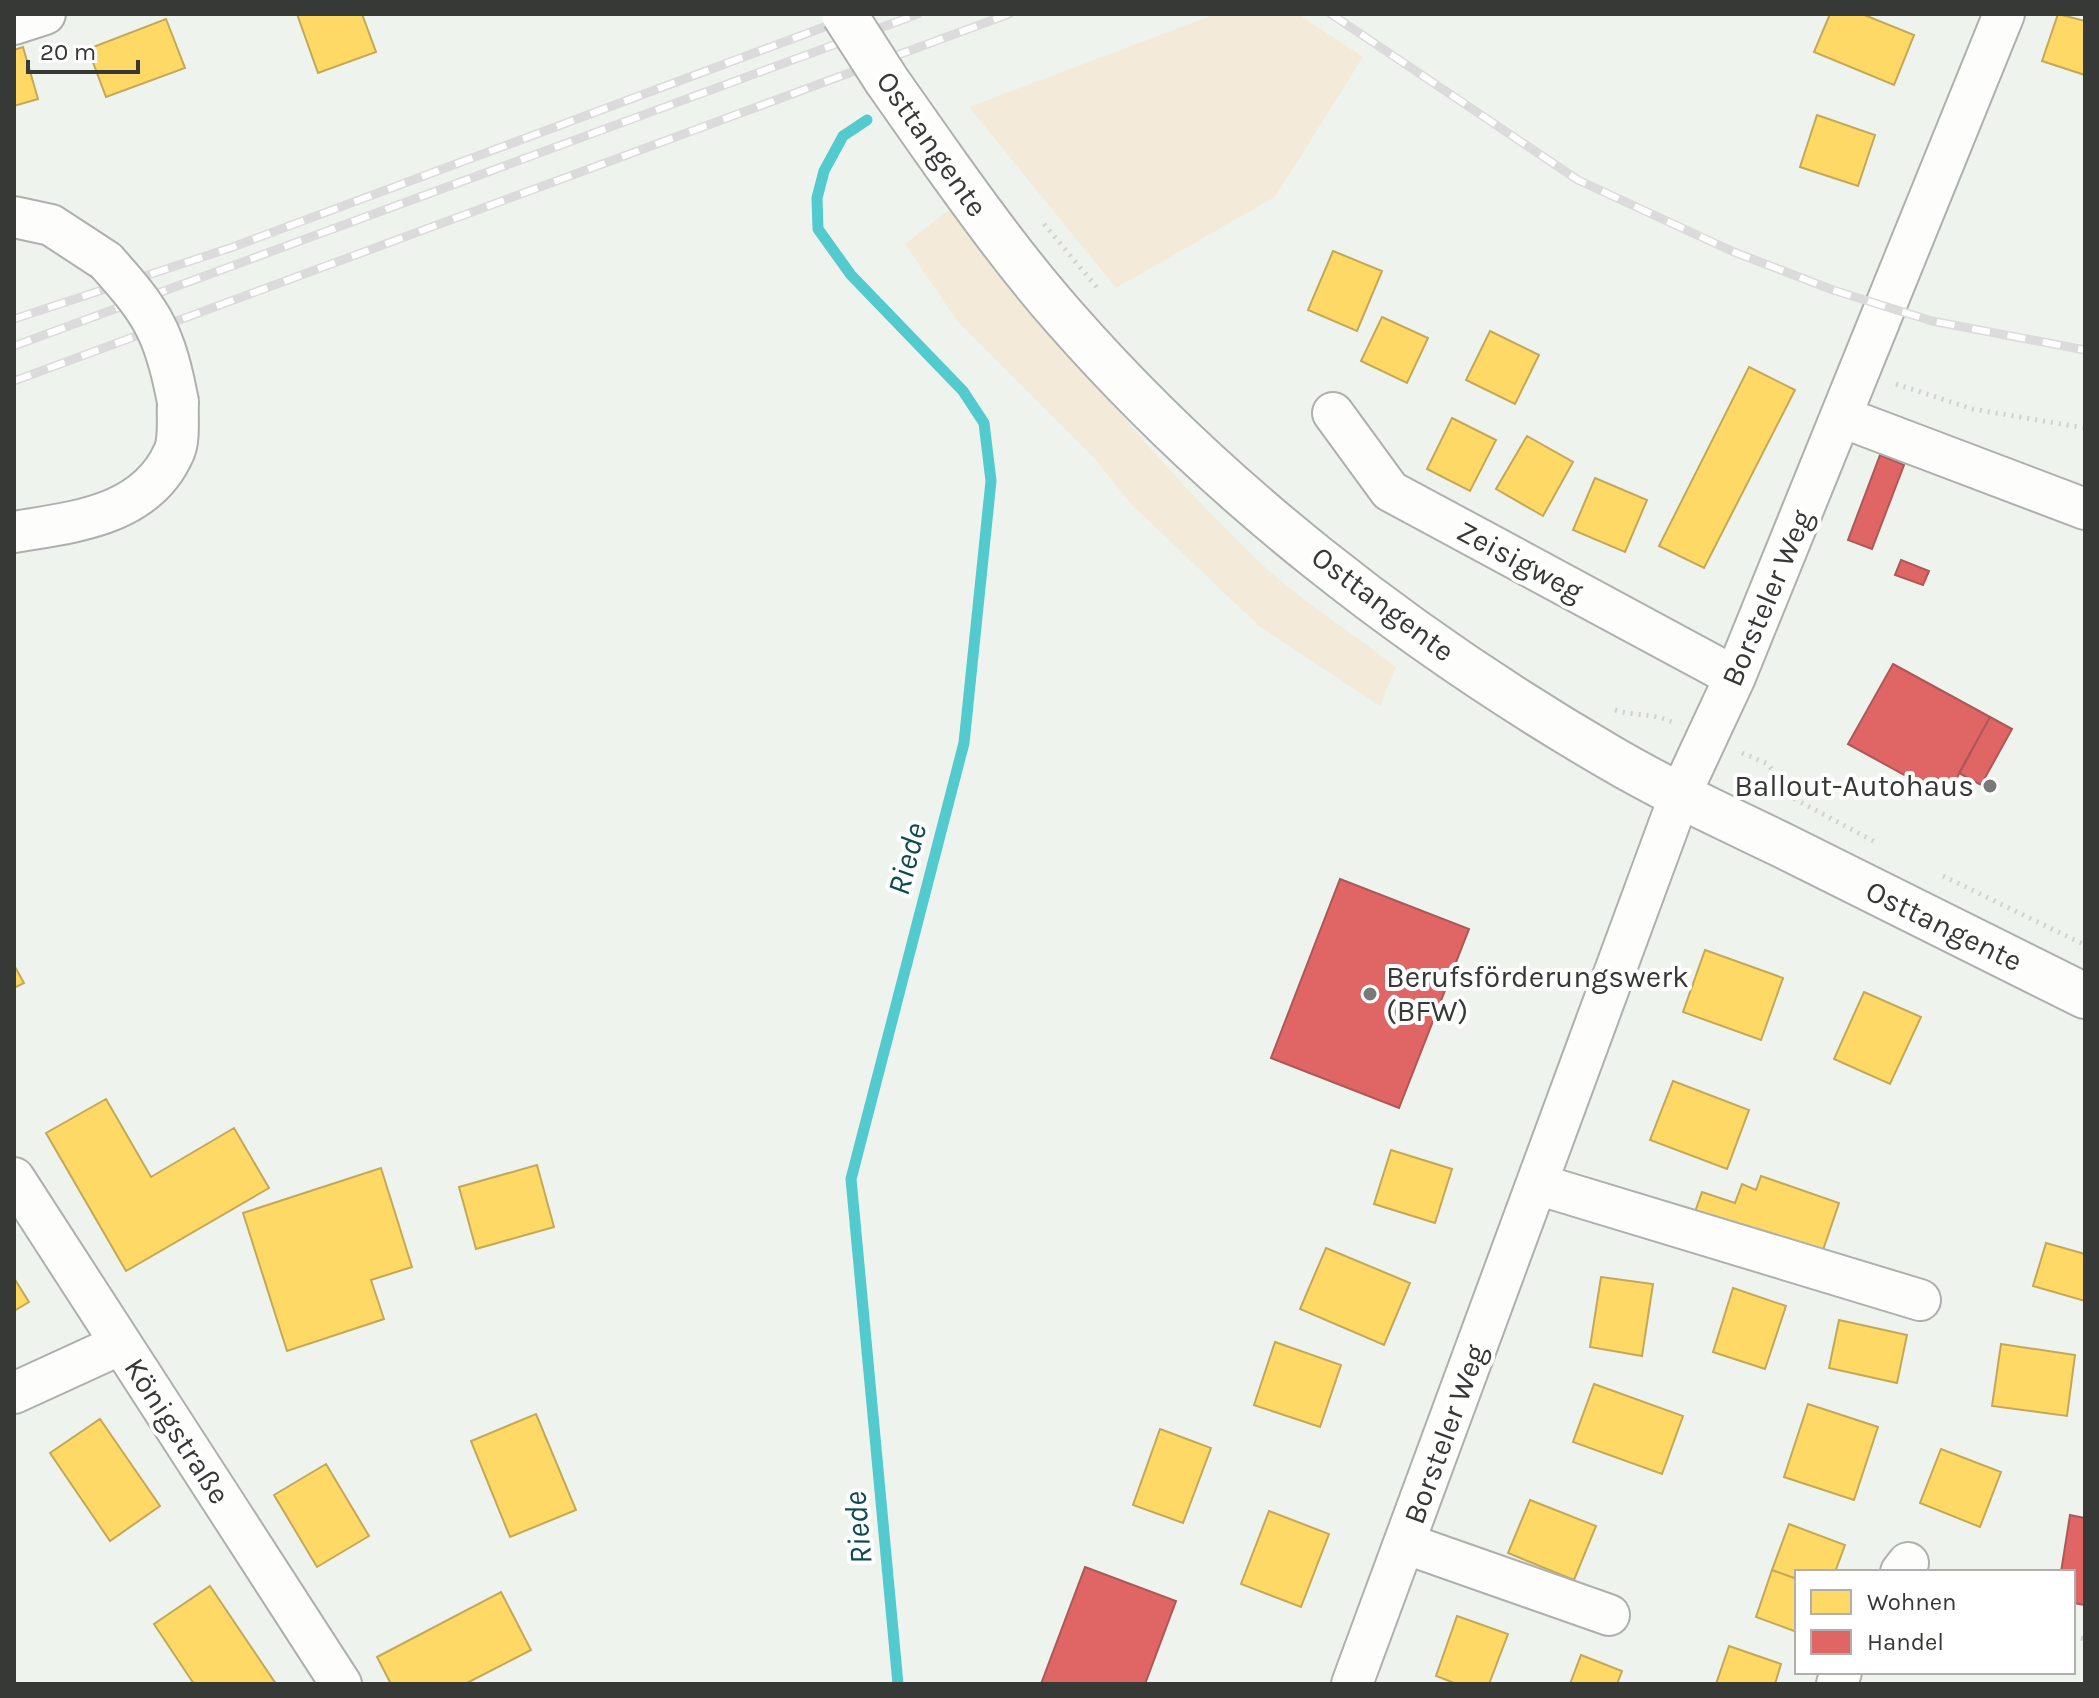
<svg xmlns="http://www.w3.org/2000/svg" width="2099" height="1698" font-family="Karla,sans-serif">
<rect width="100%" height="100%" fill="#eff3ee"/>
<path fill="#f4ead9" d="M1216,14H1298L1363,57L1275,197L1116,288L969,107Z
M955,205C1051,332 1149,458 1265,567C1303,602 1355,635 1396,667L1380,706L1259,626L1130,503L1095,459L957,321L905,244Z"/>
<path fill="#ffd966" stroke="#c3a957" stroke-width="2" d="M297,14H362L376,52L318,73Z
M1830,14H1862L1914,35L1894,85L1814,52Z
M2058,14L2085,21V75L2042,61Z
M166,19L185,68L106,97L88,49Z
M23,47L38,99L14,106V50Z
M1817,115L1875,135L1858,186L1800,167Z
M1333,251L1382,271L1357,331L1308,310Z
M1382,317L1428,338L1407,383L1361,361Z
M1490,331L1539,355L1515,404L1466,380Z
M1749,367L1795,390L1704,568L1659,546Z
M1452,418L1496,440L1470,491L1427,469Z
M1527,436L1573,462L1543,516L1496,489Z
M1595,478L1647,500L1625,552L1573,530Z
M1705,950L1783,978L1761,1040L1683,1012Z
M14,965L24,983L14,988Z
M1864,992L1921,1017L1890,1084L1834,1059Z
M1673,1081L1749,1110L1727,1169L1650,1140Z
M106,1099L151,1177L234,1128L269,1188L126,1271L46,1133Z
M1391,1150L1452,1169L1435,1223L1374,1204Z
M537,1165L554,1227L476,1249L459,1187Z
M381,1168L412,1267L371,1280L384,1319L287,1351L243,1213Z
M1761,1176L1839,1203L1821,1256L1695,1212L1702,1192L1735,1203L1742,1184L1756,1190Z
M2046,1243L2085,1254V1301L2033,1286Z
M1326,1248L1410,1283L1384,1345L1300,1309Z
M1601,1277L1653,1284L1642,1356L1590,1347Z
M14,1278L29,1302L14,1311Z
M1733,1288L1786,1306L1765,1369L1713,1352Z
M1839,1320L1907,1335L1897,1383L1829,1368Z
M1275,1342L1341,1365L1320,1427L1254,1405Z
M2001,1344L2075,1355L2067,1416L1992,1406Z
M1594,1384L1683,1416L1662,1474L1573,1442Z
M1808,1404L1878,1427L1854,1500L1784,1477Z
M536,1414L576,1510L510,1537L471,1441Z
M100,1419L160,1506L110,1541L50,1453Z
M1160,1429L1211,1448L1183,1523L1133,1505Z
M1941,1449L2001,1472L1980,1527L1920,1503Z
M326,1464L369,1536L317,1567L274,1495Z
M1530,1500L1596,1526L1574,1580L1508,1553Z
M1269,1511L1329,1534L1301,1607L1241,1584Z
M1789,1524L1845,1545L1835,1572H1797V1579L1772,1570Z
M1772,1570L1797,1579V1632L1756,1617Z
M210,1586L276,1684H194L154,1624Z
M501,1592L531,1650L465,1684H391L377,1657Z
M1457,1616L1508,1634L1489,1684H1457L1436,1676Z
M1729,1646L1781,1664L1775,1684H1716Z
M1581,1655L1622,1671L1617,1684H1570Z"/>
<path fill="#e06666" stroke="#ad5857" stroke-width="2" d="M1880,455L1904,465L1872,549L1848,540Z
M1901,560L1929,571L1923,585L1895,575Z
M1893,664L1990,717L1946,798L1848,744Z
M1990,717L2012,729L1981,785L1959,773Z
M1340,879L1469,929L1399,1108L1271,1058Z
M2070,1515L2085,1518V1605L2073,1603V1572H2061Z
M1085,1567L1176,1601L1145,1684H1041Z"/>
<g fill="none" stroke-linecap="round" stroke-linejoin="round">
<path stroke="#52cace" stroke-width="11" d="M867,120L843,136L824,171L817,198L818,229L851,275L963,391L984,423L991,481L964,743L851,1179L898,1684"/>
<g stroke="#adb0ac" stroke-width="44">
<path id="minor" d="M14,24L45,14
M14,217L51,225L106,261
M1333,413L1390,491L1735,677
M1842,417L2085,509
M14,532C74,522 146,516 174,452C180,439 177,417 178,402
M14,1178L341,1684
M1537,1184L1920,1300
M14,1393L121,1344
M1404,1543L1609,1615
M1901,1572L1908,1563
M1352,1684L1680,795L1735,677L2004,14
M1837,1684L1841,1672"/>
</g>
<g stroke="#adb0ac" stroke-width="48">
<path id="major" d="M944,162C982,215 1020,267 1063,316C1217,492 1408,640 1609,757C1665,790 1724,817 1782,845C1883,896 1984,946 2085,996"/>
</g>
<path stroke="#d0d2cf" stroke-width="5" stroke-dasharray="2 6" stroke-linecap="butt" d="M1044,224L1099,290
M1896,384L1972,409L2085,428
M1615,710C1637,717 1652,712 1674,723
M1742,753L1768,764L1791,797L1877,843
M1943,876L2085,945
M2073,1637L2085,1639"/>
<use href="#minor" stroke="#fdfdfc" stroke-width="40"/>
<use href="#major" stroke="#fdfdfc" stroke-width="44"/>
<g stroke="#dadbda" stroke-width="9">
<path id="rail" d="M1331,14L1578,180L1734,252L1833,290L1932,321L2085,350
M14,319L230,248L859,14
M14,346L918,14
M14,381L1009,14"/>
</g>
<use href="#rail" stroke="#fff" stroke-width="6" stroke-dasharray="18" stroke-linecap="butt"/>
<g stroke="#adb0ac" stroke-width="44" stroke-linecap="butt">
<path id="minor-bridge" d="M106,261C153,313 165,333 178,402"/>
</g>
<g stroke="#adb0ac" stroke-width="48" stroke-linecap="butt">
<path id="major-bridge" d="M844,14L887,81L944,162"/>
</g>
<use href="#minor-bridge" stroke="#fdfdfc" stroke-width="40"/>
<use href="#major-bridge" stroke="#fdfdfc" stroke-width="44"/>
</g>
<g fill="#777a76" stroke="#fff" stroke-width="3">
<circle cx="1990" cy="786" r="8"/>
<circle cx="1370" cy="994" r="8"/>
</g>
<g text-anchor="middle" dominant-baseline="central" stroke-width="8" stroke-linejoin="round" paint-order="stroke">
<g font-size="30" fill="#363935" stroke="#fff">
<text transform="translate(932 144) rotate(55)">Osttangente</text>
<text transform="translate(1520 561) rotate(28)">Zeisigweg</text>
<text transform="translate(1767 598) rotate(-67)">Borsteler Weg</text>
<text transform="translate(1383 604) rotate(37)">Osttangente</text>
<text transform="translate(1944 926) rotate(26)">Osttangente</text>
<text transform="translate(177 1431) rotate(57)">Königstraße</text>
<text transform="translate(1445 1434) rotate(-70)">Borsteler Weg</text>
</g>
<g font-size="30" fill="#363935" stroke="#fff" text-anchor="end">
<text x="1974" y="786">Ballout-Autohaus</text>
<text x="1386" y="977" text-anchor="start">Berufsförderungswerk<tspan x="1386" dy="34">(BFW)</tspan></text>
</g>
<g font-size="32" font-style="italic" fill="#0c4b4f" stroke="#fff">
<text transform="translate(907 859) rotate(-75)">Riede</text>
<text transform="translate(858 1528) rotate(-95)">Riede</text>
</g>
</g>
<rect width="2099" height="1698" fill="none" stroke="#363935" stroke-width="32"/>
<rect x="1795" y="1570" width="280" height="104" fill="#ffffff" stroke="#afb0ae" stroke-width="2"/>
<rect x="1811" y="1590" width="40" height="24" fill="#ffd966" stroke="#afb0ae" stroke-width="2"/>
<text x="1867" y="1610" font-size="24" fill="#363935">Wohnen</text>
<rect x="1811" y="1630" width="40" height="24" fill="#e06666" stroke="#afb0ae" stroke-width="2"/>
<text x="1867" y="1650" font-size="24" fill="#363935">Handel</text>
<path d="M28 60v12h110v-12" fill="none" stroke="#363935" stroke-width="4"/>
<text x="40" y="60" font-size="24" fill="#363935" stroke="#ffffff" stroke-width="6" paint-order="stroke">20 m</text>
</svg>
